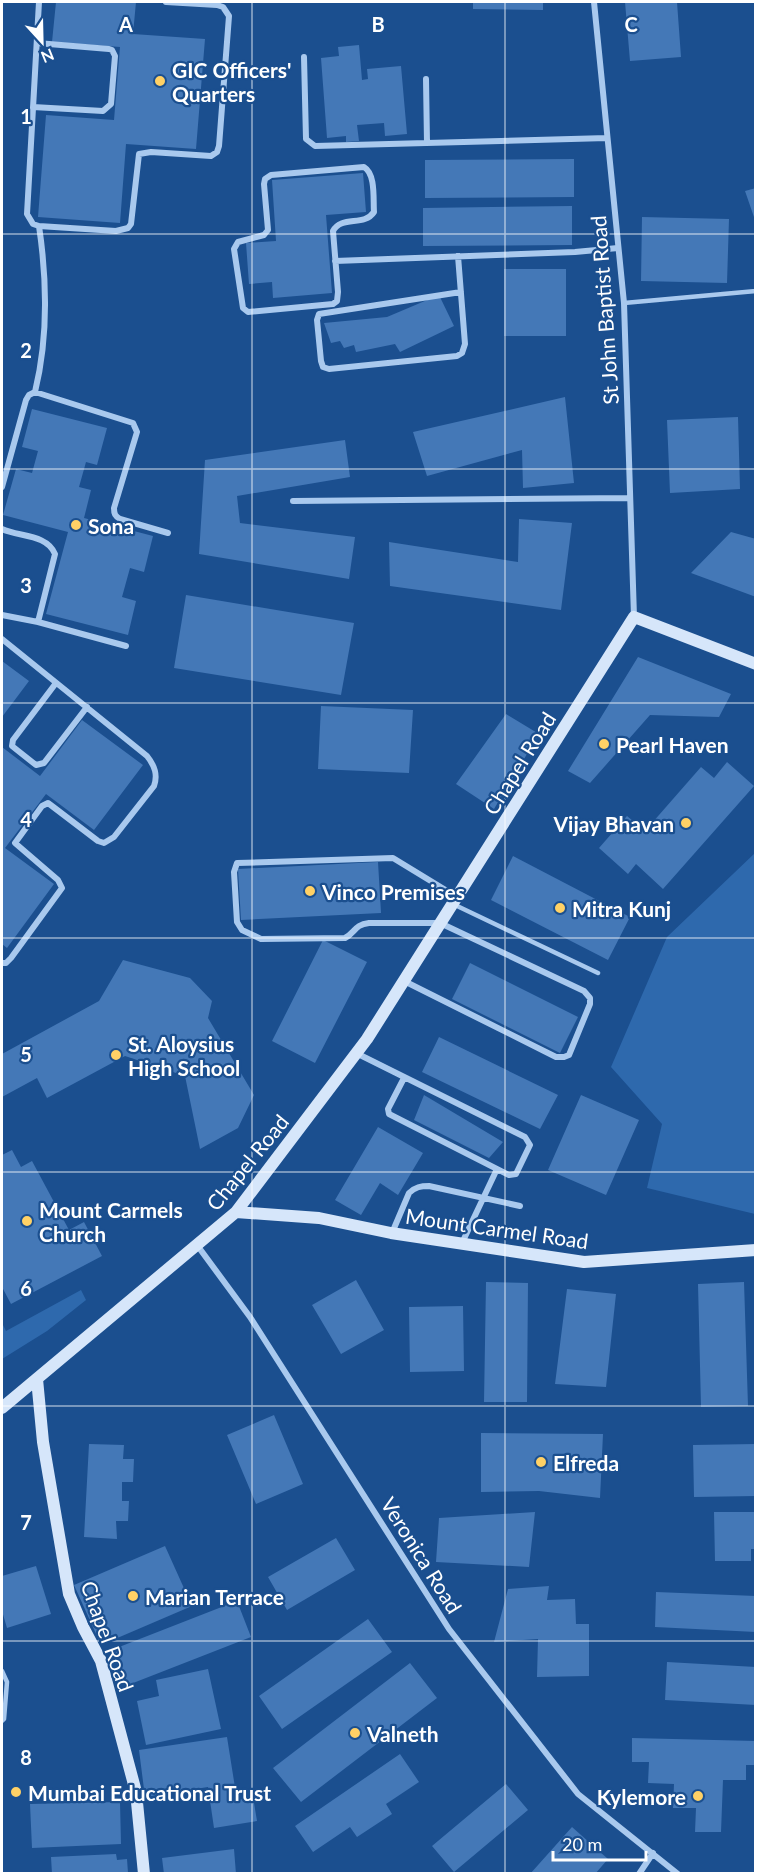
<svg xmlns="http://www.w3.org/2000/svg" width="757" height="1875" font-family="Lato,sans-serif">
<rect width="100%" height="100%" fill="#1b4f8f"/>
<path fill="#2e69ad" d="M755,853V1214L647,1188L662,1124L611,1067L667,937Z
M81,1290L86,1300L47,1331L2,1359V1323L6,1331Z"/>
<path fill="#4478b7" d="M56,2H136L133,34L205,39L196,149L126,144L120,223L38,217L46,115L114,120L120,47L52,42Z
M473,2H543V10L473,9Z
M625,2H677L681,57L630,61Z
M359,45L362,80L368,79L367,69L401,66L407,134L385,136L384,123L357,125L359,141L346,142V136L327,138L321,58L339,56L338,47Z
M574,159V197L425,198V160Z
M363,173L366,212L326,215L332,293L273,298L272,282L249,284L246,243L276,241L272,180Z
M756,188V220H755L745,191Z
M572,206V245L423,246V208Z
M642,217L729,219L727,283L641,281Z
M504,269H566V336H504Z
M439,295L454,326L400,352L395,344L356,352L354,345L344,348L340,341L331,343L324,323L387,317Z
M565,397L574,483L523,488L522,450L427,476L413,432Z
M32,409L107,428L97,465L86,462L79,487L91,490L84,518L153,536L144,572L130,568L122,597L136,601L128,635L46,614L68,532L3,515L16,469L32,473L38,451L22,447Z
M738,417L740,489L670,493L667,420Z
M345,440L350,477L237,496L240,523L355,537L349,579L199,554L205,460Z
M519,519L572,523L561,610L390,586L389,542L518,562Z
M731,532L756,539V597L691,573Z
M186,595L354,623L341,695L174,668Z
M638,657L731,694L719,717L650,715L590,783L568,771Z
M2,661L29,681L2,717Z
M321,706L413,710L409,773L318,769Z
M506,714L539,734L494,809L456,784Z
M82,720L143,765L94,830L46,794L5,848L54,884L7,948L2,944V747L40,776Z
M727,762L754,786L663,889L636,864L628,874L599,848L627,816L645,831L701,767L714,778Z
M513,856L630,917L608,960L491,900Z
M378,862L381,913L241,920L238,869Z
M323,940L367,962L315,1063L272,1041Z
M123,960L190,978L212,1001L208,1018L254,1095L238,1128L200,1149L185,1076L125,1056L47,1098L37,1078L2,1097V1054L99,1001Z
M470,963L578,1017L560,1053L452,999Z
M439,1037L558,1095L540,1129L422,1072Z
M424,1095L503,1142L489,1158L414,1120Z
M581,1095L639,1120L606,1195L548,1170Z
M378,1127L423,1153L398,1195L380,1183L361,1215L335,1200Z
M12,1150L21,1167L32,1161L69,1230L84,1222L102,1256L11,1304L2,1287V1155Z
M356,1280L384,1330L341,1354L312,1305Z
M486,1282L528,1283L527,1402H484Z
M744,1282L748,1406L701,1407L698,1284Z
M567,1289L616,1294L606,1387L555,1384Z
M463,1306L464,1371L410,1372L409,1307Z
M274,1415L303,1484L256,1504L227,1435Z
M481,1433L603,1434L600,1498L539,1491L481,1492Z
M89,1444L124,1445L123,1459H134L133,1482H122V1501H129L128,1521H116L117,1539L84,1537Z
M756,1444V1496L694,1497L693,1445Z
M535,1512L529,1567L436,1562L439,1518Z
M714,1512H756V1549H751V1561H715Z
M336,1538L355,1570L287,1610L268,1577Z
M165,1546L192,1606L101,1645L74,1585Z
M36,1566L51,1614L7,1628L2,1611V1576Z
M549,1586L547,1600L575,1599L576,1624H589V1676L537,1677L538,1639L494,1642L508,1589Z
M656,1592L756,1596V1632L655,1627Z
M237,1601L251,1637L128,1685L114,1649Z
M368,1619L392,1652L282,1729L259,1696Z
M667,1662L756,1667V1705L665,1700Z
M410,1663L437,1698L301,1802L273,1768Z
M208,1669L221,1729L146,1745L137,1701L159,1696L156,1680Z
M227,1737L237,1800L253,1797L257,1821L214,1828L208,1787L145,1797L139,1750Z
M632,1738L756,1741V1765H746V1780H723L721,1832H695L696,1808H673L674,1784L648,1783L649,1762H632Z
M400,1754L419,1782L386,1804L392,1814L357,1837L350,1827L313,1852L295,1826Z
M506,1784L528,1810L454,1872L432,1846Z
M120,1802L121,1844L32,1848L30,1804Z
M572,1827L608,1859L595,1874H530Z
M234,1849L236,1874H164L162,1858Z
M116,1854L117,1860L127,1859L128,1873L52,1874L51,1857Z"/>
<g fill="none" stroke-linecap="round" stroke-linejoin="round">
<path stroke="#a9c9ee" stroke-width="4.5" d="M624,303L756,291
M455,905L598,973
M2,1671L7,1682L4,1719L2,1721"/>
<path stroke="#a9c9ee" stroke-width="6" d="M39,2L27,214L33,224L39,226L116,231L128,228L131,224L139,154L151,152L211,156L217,152L219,146L229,16L223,7L217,5L166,2
M594,2L624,303L634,617
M304,57L306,139L315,146L607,138
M426,79L427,143
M33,107L103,111L111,104L115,56L112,50L109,49L37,43
M364,167C376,174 373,200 374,212C364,227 342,215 333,231L338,292L337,301L333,304L248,312L243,308L234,249L238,242L264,235L268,230L264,184L265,179L271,175Z
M458,256L465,344L462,353L457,356L329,369L323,367L321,361L317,320L319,314L461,292
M335,261L575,252L618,248
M35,392C48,339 47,280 39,226
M2,487L26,400L29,395L35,392L133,423L137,432L114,508C114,514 115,516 120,519L168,533
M293,501L630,498
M2,529C19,537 47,534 55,554L38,622
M2,615L38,622L126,646
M2,639L147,756C155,766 158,775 154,786L114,837L104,843L98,841L52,806L48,803L42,806L15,843L58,880L62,888L11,958L6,963H2
M56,683L13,740L12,746L36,765L44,763L87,707
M404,981L556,1057H564L569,1055L590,1004V998L584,991L440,923H369C354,925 356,932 345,938L261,939L242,930L237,922L234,872L237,863L393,858L457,897
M356,1053L525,1137L530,1145L516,1174L509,1175L389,1114L388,1109L404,1078
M392,1233L409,1193C415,1187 421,1186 429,1186L520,1206
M462,1243L497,1169
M197,1245L250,1317L449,1629L578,1794L678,1874
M639,1874L653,1853"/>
<path stroke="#d6e6fa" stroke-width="12" d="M236,1212L319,1218L391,1233L584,1262L756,1250
M37,1379L43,1442L69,1594L83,1627L101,1661L136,1792L144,1874
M2,1408L236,1212L367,1039L634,617L756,664"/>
</g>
<path fill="none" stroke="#fff" stroke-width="1.5" stroke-opacity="0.55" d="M252,2V1874M505,2V1874M2,234H756M2,469H756M2,703H756M2,938H756M2,1172H756M2,1406H756M2,1641H756"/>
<g fill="#ffd166" stroke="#1b4f8f" stroke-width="2">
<circle cx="160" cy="81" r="6"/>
<circle cx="76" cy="525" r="6"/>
<circle cx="604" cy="744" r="6"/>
<circle cx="686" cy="823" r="6"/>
<circle cx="310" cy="891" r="6"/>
<circle cx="560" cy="908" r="6"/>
<circle cx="116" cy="1055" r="6"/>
<circle cx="27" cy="1221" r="6"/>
<circle cx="541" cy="1462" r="6"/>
<circle cx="133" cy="1596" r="6"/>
<circle cx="355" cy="1733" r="6"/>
<circle cx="16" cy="1792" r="6"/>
<circle cx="698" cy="1796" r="6"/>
</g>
<g text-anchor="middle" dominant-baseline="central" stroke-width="4.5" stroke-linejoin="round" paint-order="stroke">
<g font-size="21" font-weight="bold" fill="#fff" stroke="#1b4f8f" text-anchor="start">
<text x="172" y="69">GIC Officers'<tspan x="172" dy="24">Quarters</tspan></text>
<text x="88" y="525">Sona</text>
<text x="616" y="744">Pearl Haven</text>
<text x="674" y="823" text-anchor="end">Vijay Bhavan</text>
<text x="322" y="891">Vinco Premises</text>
<text x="572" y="908">Mitra Kunj</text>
<text x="128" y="1043">St. Aloysius<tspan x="128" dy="24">High School</tspan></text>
<text x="39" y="1209">Mount Carmels<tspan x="39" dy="24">Church</tspan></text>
<text x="553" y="1462">Elfreda</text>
<text x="145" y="1596">Marian Terrace</text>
<text x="367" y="1733">Valneth</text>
<text x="28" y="1792">Mumbai Educational Trust</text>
<text x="686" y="1796" text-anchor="end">Kylemore</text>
</g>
<g font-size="21" fill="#fff" stroke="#1b4f8f">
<text transform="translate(604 310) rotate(-94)">St John Baptist Road</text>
<text transform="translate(519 763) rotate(-58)">Chapel Road</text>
<text transform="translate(247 1162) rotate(-51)">Chapel Road</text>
<text transform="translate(497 1228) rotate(8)">Mount Carmel Road</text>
<text transform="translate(422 1555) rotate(58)">Veronica Road</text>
<text transform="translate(108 1636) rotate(70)">Chapel Road</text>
</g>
</g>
<g font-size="20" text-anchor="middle" font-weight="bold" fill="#fff" stroke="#1b4f8f" stroke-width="4.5" stroke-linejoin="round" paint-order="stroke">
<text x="126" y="32">A</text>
<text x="378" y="32">B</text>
<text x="631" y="32">C</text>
<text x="26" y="124">1</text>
<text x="26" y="358">2</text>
<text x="26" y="593">3</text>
<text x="26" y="827">4</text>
<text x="26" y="1062">5</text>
<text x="26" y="1296">6</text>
<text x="26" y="1530">7</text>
<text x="26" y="1765">8</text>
</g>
<rect width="757" height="1875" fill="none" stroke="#ffffff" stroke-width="6"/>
<g transform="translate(42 42) rotate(158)" stroke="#1b4f8f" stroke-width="4.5" paint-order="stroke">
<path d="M0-4.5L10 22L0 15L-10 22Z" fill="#ffffff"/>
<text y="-9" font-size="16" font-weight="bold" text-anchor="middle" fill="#ffffff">N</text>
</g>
<path d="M553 1851v9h93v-9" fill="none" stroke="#ffffff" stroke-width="3"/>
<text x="562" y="1851" font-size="18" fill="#ffffff" stroke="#1b4f8f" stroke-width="4.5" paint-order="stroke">20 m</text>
</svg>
